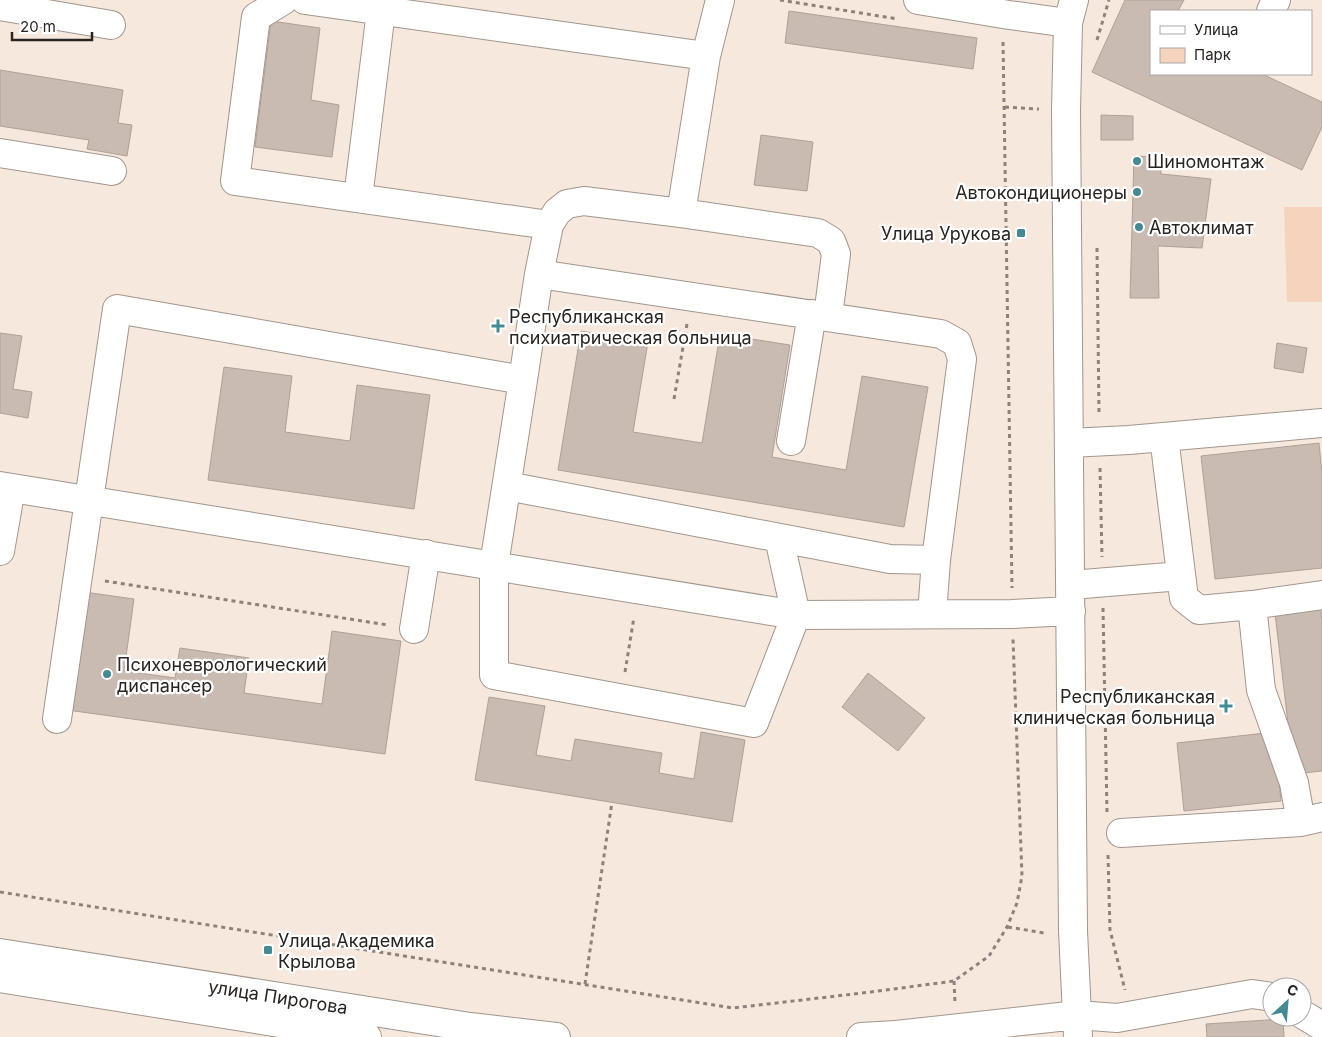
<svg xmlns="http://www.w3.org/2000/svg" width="1322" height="1037" font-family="Inter,sans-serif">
<rect width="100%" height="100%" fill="#f7e8de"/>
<path fill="#f5d3bd" d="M1284,207H1322V302H1287Z"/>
<path fill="#cabbb2" stroke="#aea097" d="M1125,0H1184L1178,11H1151V74H1262L1322,102V127L1302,170L1092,72Z
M789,11L977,38L973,69L785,43Z
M271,21L320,28L311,100L339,105L332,157L255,147Z
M0,70L123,90L118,123L132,125L127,156L87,149L89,140L0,126Z
M1101,115L1133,116V140H1101Z
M761,135L813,142L807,191L754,185Z
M1134,156L1161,157V174L1211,179L1202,248L1158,246L1159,298H1130Z
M581,331L648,342L633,432L702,443L720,334L790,345L772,457L846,470L862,376L928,387L904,527L558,470Z
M0,333L22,336L13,389L32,392L28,418L0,413Z
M1277,343L1307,348L1303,373L1274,368Z
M224,367L292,376L285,432L350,441L357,385L430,395L414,509L208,480Z
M1319,443L1322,473V568L1215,579L1201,456Z
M77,591L134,599L124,671L175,678L180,648L249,658L244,693L322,704L332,631L401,641L385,754L60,709Z
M1320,600L1322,621V771L1294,774L1274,605Z
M868,673L925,718L898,751L842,707Z
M489,697L545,706L536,755L571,761L575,739L662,753L659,773L694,779L701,732L745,740L732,822L475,780Z
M1274,732L1281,801L1184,811L1177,743Z
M1283,1019L1284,1037H1207L1206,1024Z"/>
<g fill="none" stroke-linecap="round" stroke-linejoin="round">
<g stroke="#a3958c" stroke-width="30">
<path id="minor" d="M284,0L256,17L235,181L549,225
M305,0L706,56
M918,0L1009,15L1068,23
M1074,0L1068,23L1066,110L1073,931L1077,1015L1117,1018L1252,994L1272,997
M0,6L111,25
M1271,11L1276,0
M0,153L112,171
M358,198L381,11
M681,213L706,56L720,0
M539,274L549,225L557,212L567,204L584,201L681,213L818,233L831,241L836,254L828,316
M1164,437L1184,598L1199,610L1252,605L1261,690L1294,783L1301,822
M791,441L812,314
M1070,443L1129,440L1322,423
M0,486L796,615L1012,614L1071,611
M507,486L890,559L936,560
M779,538L796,615L754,723L494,675V565L523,380L539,274L941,334L957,343L962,359L936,560L932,614
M0,551L11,488
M1071,585L1181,576
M1252,605L1322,595
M414,629L426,554
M57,719L117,309L523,380
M1121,833L1301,822L1322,817
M1302,1014L1322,1026"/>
</g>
<g stroke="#a3958c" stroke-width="30">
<path id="major" d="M0,953L470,1027L556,1037
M0,978L367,1037
M861,1037L896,1035L1077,1015L1078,1037"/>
</g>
<path stroke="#8c827b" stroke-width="3" stroke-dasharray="4 4" stroke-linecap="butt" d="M780,0L898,19
M1097,40L1109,0
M1003,42L1012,588
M1005,107L1039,109
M1097,248L1099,414
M674,399L687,324
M1100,468L1102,557
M105,581L388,625
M1103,608L1107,812
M625,672L634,617
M1108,855L1110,930L1125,990
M0,892L733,1008L871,992L954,981L989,956L1007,927L1017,903L1022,876L1013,639
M1008,927L1044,933
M954,981L955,1003
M585,984L612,802"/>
<use href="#minor" stroke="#fff" stroke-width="28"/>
<use href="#major" stroke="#fff" stroke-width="28"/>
</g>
<g fill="#438a92" stroke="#fff" stroke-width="2">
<circle cx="1137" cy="161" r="5"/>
<circle cx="1137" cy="192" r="5"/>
<circle cx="1139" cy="227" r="5"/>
<rect x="1016" y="228" width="10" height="10" rx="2.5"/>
<path d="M495.5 318.5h5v5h5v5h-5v5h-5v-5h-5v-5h5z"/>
<circle cx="107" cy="674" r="5"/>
<path d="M1223.5 698.5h5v5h5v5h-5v5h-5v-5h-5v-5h5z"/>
<rect x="263" y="945" width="10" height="10" rx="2.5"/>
</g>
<g text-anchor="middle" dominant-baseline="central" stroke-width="4.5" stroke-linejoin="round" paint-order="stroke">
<g font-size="18" fill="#292420" stroke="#fff" text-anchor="start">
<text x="1147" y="161">Шиномонтаж</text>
<text x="1127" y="192" text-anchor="end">Автокондиционеры</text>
<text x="1149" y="227">Автоклимат</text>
<text x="1011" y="233" text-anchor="end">Улица Урукова</text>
<text x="509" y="316">Республиканская<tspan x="509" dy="21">психиатрическая больница</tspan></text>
<text x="117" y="664">Психоневрологический<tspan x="117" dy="21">диспансер</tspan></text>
<text x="1215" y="696" text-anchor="end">Республиканская<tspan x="1215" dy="21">клиническая больница</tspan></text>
<text x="278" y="940">Улица Академика<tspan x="278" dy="21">Крылова</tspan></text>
</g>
<g font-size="18" fill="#292420" stroke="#fff">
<text transform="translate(278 997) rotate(9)">улица Пирогова</text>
</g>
</g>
<rect x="1150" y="10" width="162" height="65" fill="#ffffff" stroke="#a9a7a6"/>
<rect x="1160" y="26" width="25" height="8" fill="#ffffff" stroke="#a9a7a6"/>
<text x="1194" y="35" font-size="15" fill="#292420">Улица</text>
<rect x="1160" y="48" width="25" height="15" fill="#f5d3bd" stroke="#a9a7a6"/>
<text x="1194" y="60" font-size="15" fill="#292420">Парк</text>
<g transform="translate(1287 1002) rotate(26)"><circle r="24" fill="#ffffff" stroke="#a9a7a6"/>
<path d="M0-4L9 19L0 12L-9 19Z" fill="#438a92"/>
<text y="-8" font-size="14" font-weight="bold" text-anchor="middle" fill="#292420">С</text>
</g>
<path d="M12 32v8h80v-8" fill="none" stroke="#292420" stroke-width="2.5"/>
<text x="20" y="32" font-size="15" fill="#292420" stroke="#ffffff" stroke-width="4" paint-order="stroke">20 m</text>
</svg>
